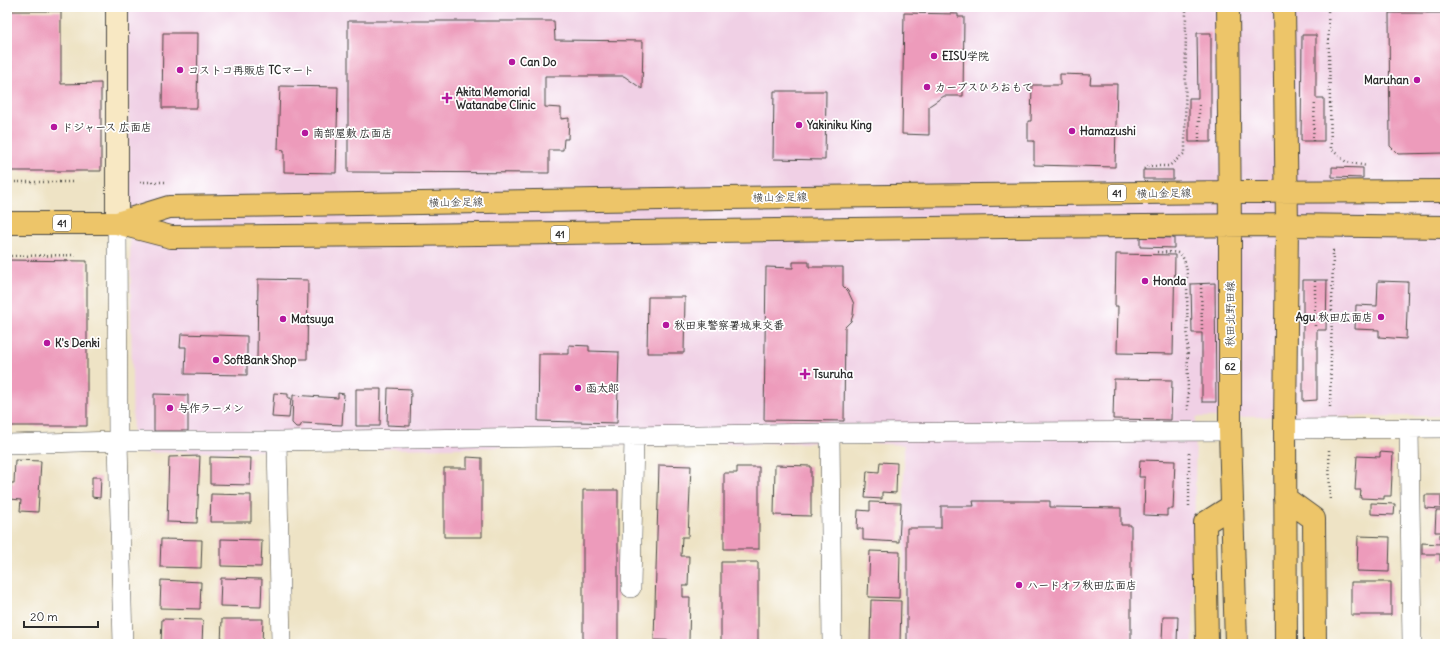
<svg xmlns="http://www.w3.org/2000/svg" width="1452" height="651" font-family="Delius,'Klee One',sans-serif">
<rect width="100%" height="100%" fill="#fff"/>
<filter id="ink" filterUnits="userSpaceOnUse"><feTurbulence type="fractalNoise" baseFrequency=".025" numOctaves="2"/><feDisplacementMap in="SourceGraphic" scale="8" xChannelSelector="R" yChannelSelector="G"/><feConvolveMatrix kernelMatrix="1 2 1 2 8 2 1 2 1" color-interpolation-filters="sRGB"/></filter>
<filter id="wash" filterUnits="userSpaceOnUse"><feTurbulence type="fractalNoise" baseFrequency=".012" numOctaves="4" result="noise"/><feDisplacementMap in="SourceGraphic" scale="16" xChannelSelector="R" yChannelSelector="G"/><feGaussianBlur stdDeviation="0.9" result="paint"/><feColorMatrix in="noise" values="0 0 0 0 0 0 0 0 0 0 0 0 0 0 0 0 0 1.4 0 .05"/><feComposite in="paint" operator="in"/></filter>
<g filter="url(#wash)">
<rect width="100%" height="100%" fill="#eee3c5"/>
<path fill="#f0d0e5" d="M127,7H1445V416L1196,417L1193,644H904V445L849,442L133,453Z"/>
<g id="blocks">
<path fill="#ed9bbb" d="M7,11H61V84L101,83V171H7Z
M904,13L958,14V17H964L963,96H944L929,106V135L902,134Z
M1389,13H1445V153L1398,154L1390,146Z
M348,21H554L555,40L643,41L642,89L624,76H545V107L561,108V119L569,118L568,139H564L563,150H549V173L348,172Z
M163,33H198L197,108H162Z
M1197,33H1211V142H1189V98H1198Z
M1302,35H1316V98H1324V141H1301Z
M1060,74L1091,75L1090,84H1117L1115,167L1034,165V141H1028V121H1031L1032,85H1060Z
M280,86L338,87L336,173L284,172V150L278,149Z
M774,91H826L825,160L773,159Z
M1332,167L1363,168V178L1332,177Z
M1143,170H1173V179H1143Z
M1140,237L1174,238V248L1140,247Z
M1116,254L1175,255L1173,354L1117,353L1118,306H1115Z
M7,260L87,261V426H7Z
M793,262H809V267H843V286L848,291L854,304L853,315L851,321L845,327L844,421L764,420L766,267L793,268Z
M258,279L308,280L307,359H257Z
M1303,280H1327L1326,330H1317V400L1303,401Z
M1378,281L1408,282L1406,339L1379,337V330L1355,329L1356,305L1377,306Z
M1215,283L1216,402H1202V333H1192L1191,284Z
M648,297H685L684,353H647Z
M181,334L247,336V375L185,374L186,347H180Z
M569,345L589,346V351L619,352L617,423L538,421L539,354H569Z
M1114,379L1172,380L1171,420L1113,419Z
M388,388L411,389L410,426L387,425Z
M356,389H381L380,426H356Z
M274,393L288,394V398H291L289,418L272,417Z
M338,393L344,394L342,425L302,423L300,427H296L292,423L293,395L338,398Z
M154,394L188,395V431H154Z
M1380,452L1393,453L1391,496H1384V499L1360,498L1361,490H1355L1357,456L1380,457Z
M200,456L197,523L167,522L169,457Z
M210,457L251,458L250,485L210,484Z
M467,457L482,458V537H444V468H467Z
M15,460L41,461L38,512L20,511L21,500L10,499L11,483H14Z
M1140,460L1175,461L1173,509H1167V516L1144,515L1145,477H1139Z
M880,462L897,463L896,493L882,492V499L865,498L867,471L879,472Z
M659,465L691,466L688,537H682L681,556H689L688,586H683V597H690L689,641L654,640Z
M775,465L811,466V516L774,515Z
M737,467H759V549H724V473H737Z
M1444,469H1445V495H1443Z
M92,477H101L100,498L92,497Z
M583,490H618V644H583Z
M211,494L251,495V522H210Z
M1425,495H1441V509L1425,508Z
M973,501H1050V507L1121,508V525H1131V644L907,643V528H941V506H974Z
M870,502L901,503L899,542L863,540V529H857L858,510L870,511Z
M1371,503L1395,504L1394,515L1371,514Z
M1436,511H1445V532H1435Z
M1440,534L1445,535V561H1440V554H1422V543L1440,544Z
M1358,536L1390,537L1389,572L1357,571Z
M161,539L202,540L201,568L160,567Z
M221,539L262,540L261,567L221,566Z
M870,551L900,552L899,598L868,597Z
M721,562H758V643H721Z
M221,578L262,579L261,607L220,606Z
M161,580L201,582L200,609L160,608Z
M1351,582H1391V615H1351Z
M871,600L901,601L900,644H870Z
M1163,617H1178L1177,642L1162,641Z
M162,619L203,620L202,644H161Z
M222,619H263L262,644H221Z"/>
</g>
</g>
<g filter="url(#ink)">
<use href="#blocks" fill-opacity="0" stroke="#484742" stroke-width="1"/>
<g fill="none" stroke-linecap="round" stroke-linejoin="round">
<g stroke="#484742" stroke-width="20">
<path id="street" d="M117,223L118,441L123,644
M1409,428L1412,644
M1285,429L1445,428
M830,433L832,644
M277,441L281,644
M7,444L118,441H277L830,433L1230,431
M631,588L634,436"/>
</g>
<g stroke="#484742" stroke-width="24">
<path id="secondary" d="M117,7V223"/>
</g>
<g stroke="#484742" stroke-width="24">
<path id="primary" d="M1228,7L1230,227V431L1236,644
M1284,7L1287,225L1285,429L1286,644
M7,223H117L171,237L404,235L1005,227L1287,225L1445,227
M117,223L169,207L724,198L1230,192L1445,191
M1285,498L1314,519L1315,644
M1207,644L1205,523L1232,506"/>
</g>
<path stroke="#484742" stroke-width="2.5" stroke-dasharray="1 3" stroke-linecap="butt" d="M1328,7L1331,149L1346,162L1367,166
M1313,141L1315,101
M1199,142V103
M1144,169L1148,166H1169L1185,153L1186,7
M7,182H73
M140,182H165
M1157,252C1179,253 1182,248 1187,271L1188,410
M7,256L79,255
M1201,284L1202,329
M1315,326V280
M1330,407L1333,254V251H1336
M1329,450L1330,501
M1189,453V506"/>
<use href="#street" stroke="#fff" stroke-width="19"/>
<use href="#secondary" stroke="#f8e8c3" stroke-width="22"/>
<use href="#primary" stroke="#edc569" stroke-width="22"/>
</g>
</g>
<g fill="#b5179e" stroke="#fff" stroke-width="1.5">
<circle cx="934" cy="56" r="4"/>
<circle cx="512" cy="62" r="4"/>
<circle cx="180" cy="70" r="4"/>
<circle cx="1417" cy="80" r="4"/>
<circle cx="927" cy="87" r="4"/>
<path d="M445 92h4v4h4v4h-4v4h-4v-4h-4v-4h4z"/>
<circle cx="799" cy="125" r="4"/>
<circle cx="54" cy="127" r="4"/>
<circle cx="1072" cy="131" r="4"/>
<circle cx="305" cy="133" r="4"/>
<circle cx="1145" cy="281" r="4"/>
<circle cx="1381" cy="317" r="4"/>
<circle cx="283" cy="319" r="4"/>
<circle cx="666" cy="325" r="4"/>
<circle cx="47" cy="343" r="4"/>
<circle cx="216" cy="360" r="4"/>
<path d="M803 368h4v4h4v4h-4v4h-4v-4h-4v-4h4z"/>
<circle cx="578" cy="388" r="4"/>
<circle cx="170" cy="408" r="4"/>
<circle cx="1019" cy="585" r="4"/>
</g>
<g text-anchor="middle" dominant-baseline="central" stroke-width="3.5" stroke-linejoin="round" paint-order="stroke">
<g fill="#fff" stroke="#6b6b6b" stroke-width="1">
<rect x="1108" y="185" width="18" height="16" rx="3"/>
<rect x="53" y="215" width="18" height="16" rx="3"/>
<rect x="551" y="226" width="18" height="16" rx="3"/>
<rect x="1220" y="358" width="20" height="16" rx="3"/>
</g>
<g font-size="10" font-weight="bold" fill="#2b2b2b">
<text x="1117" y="193">41</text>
<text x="62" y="223">41</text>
<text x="560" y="234">41</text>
<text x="1230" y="366">62</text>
</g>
<g font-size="11" font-weight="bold" fill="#2b2b2b" stroke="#fff" text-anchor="start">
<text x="942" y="56">EISU学院</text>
<text x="520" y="62">Can Do</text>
<text x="188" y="70">コストコ再販店 TCマート</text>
<text x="1409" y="80" text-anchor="end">Maruhan</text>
<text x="935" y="87">カーブスひろおもて</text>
<text x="456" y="92">Akita Memorial<tspan x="456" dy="13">Watanabe Clinic</tspan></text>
<text x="807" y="125">Yakiniku King</text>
<text x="62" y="127">ドジャース 広面店</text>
<text x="1080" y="131">Hamazushi</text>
<text x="313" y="133">南部屋敷 広面店</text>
<text x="1153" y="281">Honda</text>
<text x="1373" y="317" text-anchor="end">Agu 秋田広面店</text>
<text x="291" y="319">Matsuya</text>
<text x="674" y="325">秋田東警察署城東交番</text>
<text x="55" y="343">K's Denki</text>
<text x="224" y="360">SoftBank Shop</text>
<text x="813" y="374">Tsuruha</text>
<text x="586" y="388">函太郎</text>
<text x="178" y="408">与作ラーメン</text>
<text x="1027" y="585">ハードオフ秋田広面店</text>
</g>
<g font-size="11" fill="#2b2b2b" stroke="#fff">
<text transform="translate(1164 193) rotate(-1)">横山金足線</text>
<text transform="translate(780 197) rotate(-1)">横山金足線</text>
<text transform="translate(456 202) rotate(-1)">横山金足線</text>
<text transform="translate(1230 314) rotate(-90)">秋田北野田線</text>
</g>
</g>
<rect width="1452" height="651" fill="none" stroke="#fff" stroke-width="24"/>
<path d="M24 621v6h74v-6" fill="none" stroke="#2b2b2b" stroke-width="2"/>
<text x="30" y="621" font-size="12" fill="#2b2b2b" stroke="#ffffff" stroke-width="3" paint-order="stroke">20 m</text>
</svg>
